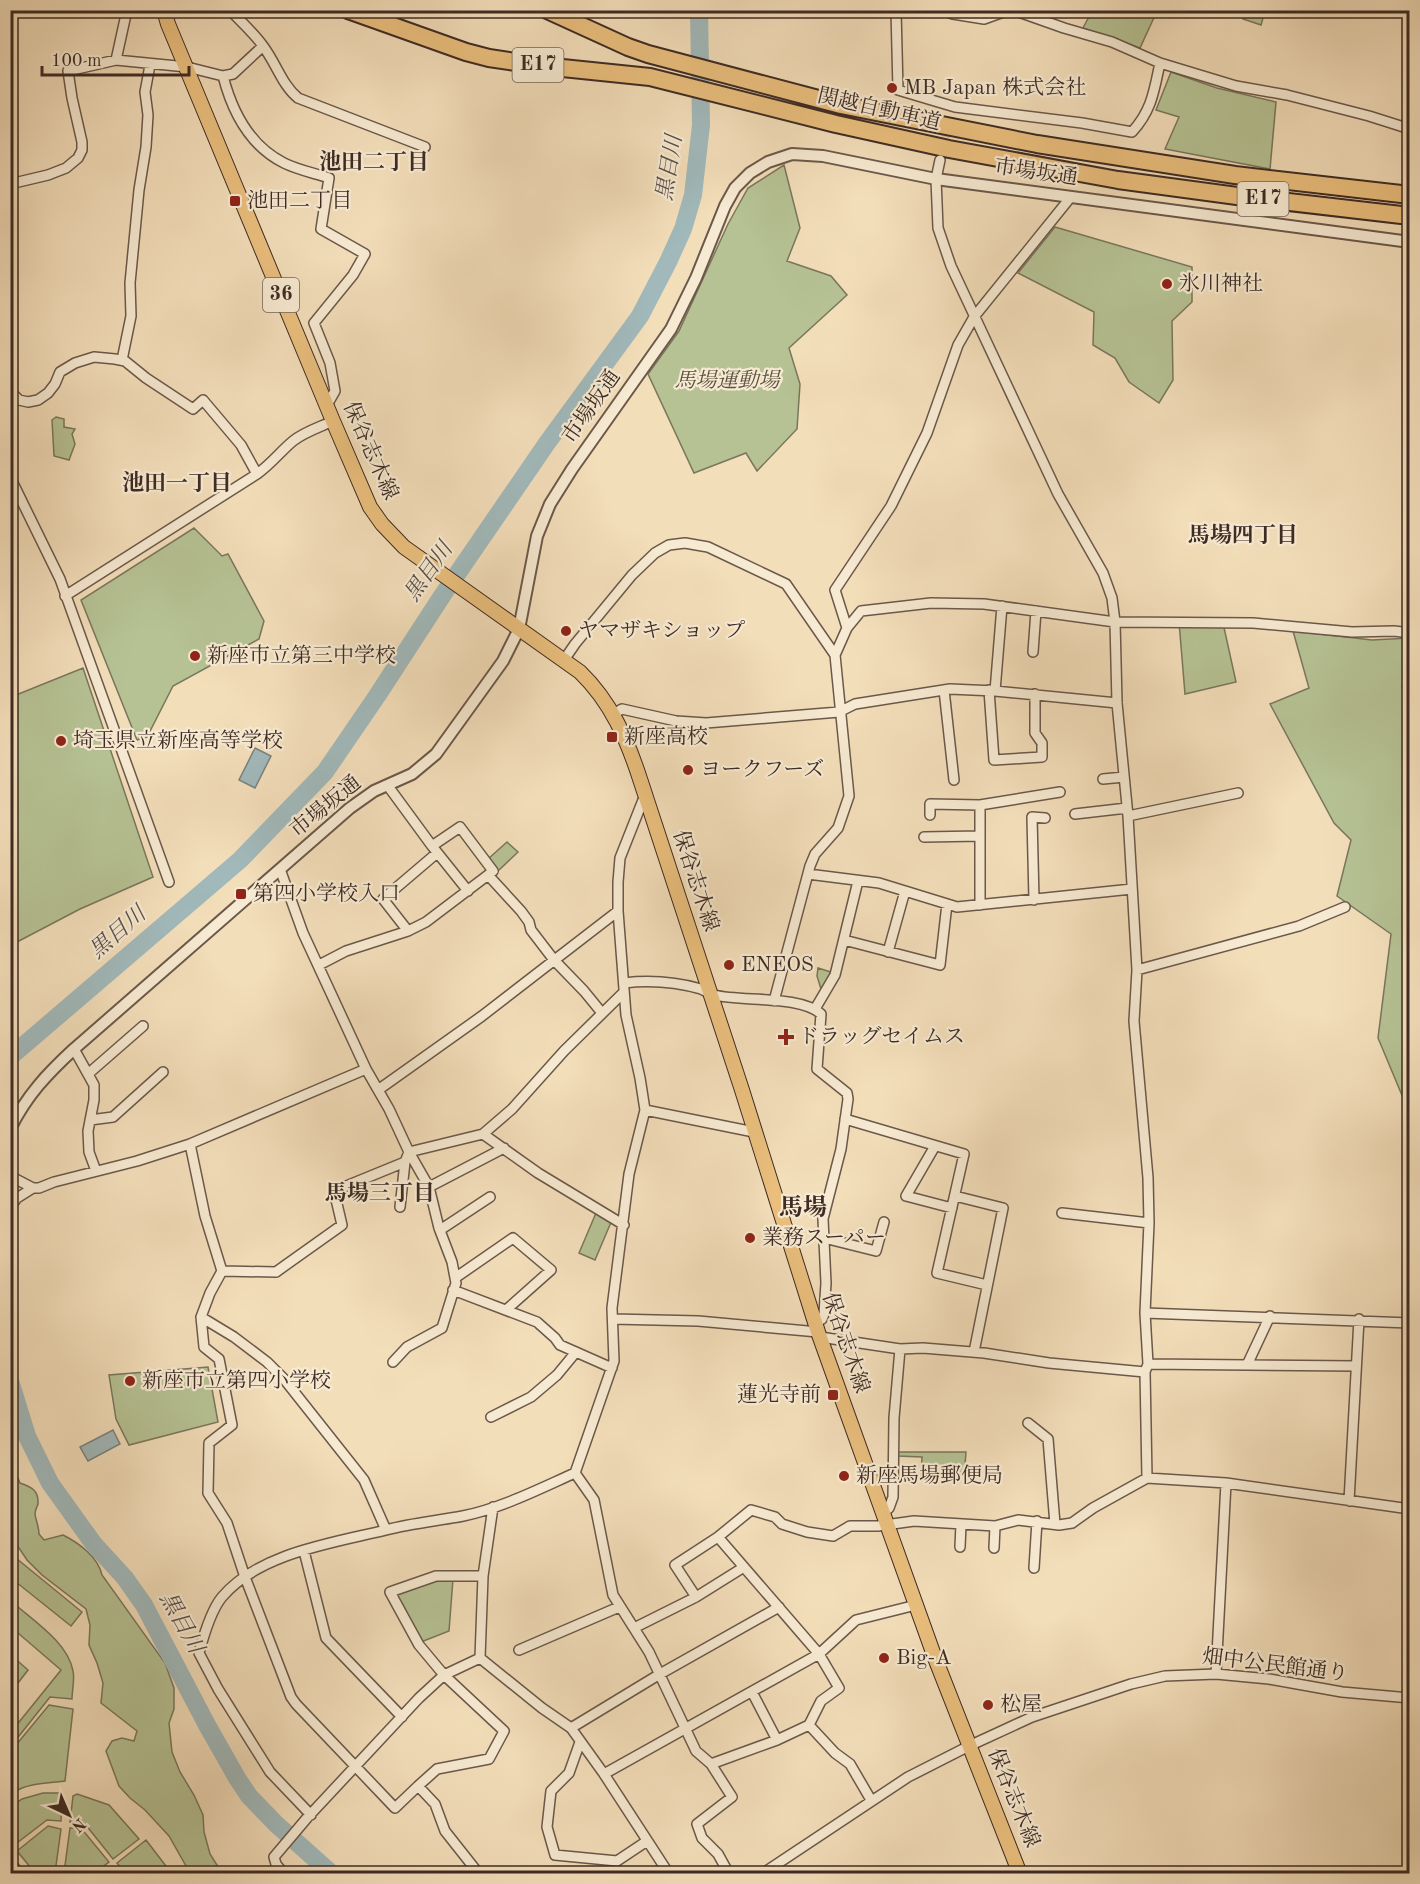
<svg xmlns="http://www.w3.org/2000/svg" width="1420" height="1884" font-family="'Old Standard TT','Noto Serif JP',serif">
<rect width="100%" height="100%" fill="#f3deba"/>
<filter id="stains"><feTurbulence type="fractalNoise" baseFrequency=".00333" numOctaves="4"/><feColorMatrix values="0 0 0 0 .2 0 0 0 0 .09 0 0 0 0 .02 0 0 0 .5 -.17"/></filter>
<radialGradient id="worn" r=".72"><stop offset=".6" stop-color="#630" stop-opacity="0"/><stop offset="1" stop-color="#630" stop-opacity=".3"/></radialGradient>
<path fill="#b6c294" stroke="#7a765c" stroke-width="1.5" d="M1092,11H1157L1140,48L1083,28Z
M1244,11H1265L1261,25L1243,19Z
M1171,72L1217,88L1276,102L1270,169L1165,149L1179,117L1156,110Z
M784,165L800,228L787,261L831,276L847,295L789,348L800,384L797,429L757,471L746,453L694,473L648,374L679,331L728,224L748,188Z
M1055,227L1192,267V302L1172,321L1173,380L1159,403L1129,382L1115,358L1093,345L1094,312L1018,273Z
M56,417L64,419V427L75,429L72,434L75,444L69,460L54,456L52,420Z
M194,528L222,556L228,554L264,621L259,639L173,686L147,737L137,740L81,600Z
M1179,622L1223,623L1236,682L1185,694Z
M1293,631L1372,640L1409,638V686L1402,687L1410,719L1409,1112L1378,1038L1391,934L1337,896L1351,840L1334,823L1270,704L1309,688Z
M83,668L153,877L80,909L17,942L10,934L11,697Z
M507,842L518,852L498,871L488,859Z
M818,968L834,973L812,1006L821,989L817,976Z
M596,1213L612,1220L595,1260L579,1253Z
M208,1367L218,1422L129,1445L116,1419L109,1375Z
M898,1452H966L964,1477L921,1476L922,1457L898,1456Z
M11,1461L20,1483C31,1487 39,1490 38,1504C37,1507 35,1510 35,1514C36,1521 39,1527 39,1534L44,1540L63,1535C79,1543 98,1557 102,1575L165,1663L174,1688V1709L169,1723L172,1752L180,1772L194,1795L203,1815L204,1832L210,1854L222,1873H190L169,1836L145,1810L130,1798L119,1786L106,1751L112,1741L122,1738L134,1741L137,1731L101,1703L103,1683L97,1663L89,1645L90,1625L86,1609L42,1575L27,1560L11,1536Z
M11,1554L82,1612L71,1626L11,1578Z
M453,1579L449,1631L421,1642L393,1593L437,1580Z
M11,1601C31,1619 68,1642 73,1671C75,1679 72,1690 72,1699L50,1697L11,1746V1732L61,1670L11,1627Z
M11,1655L28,1670L11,1692Z
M49,1705L73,1709L65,1781C47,1783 26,1783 11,1794V1751Z
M43,1793H62L61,1821L47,1820L13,1846L11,1843V1807L22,1799Z
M77,1794L109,1805L139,1839L113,1859L85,1824L70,1822L73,1796Z
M48,1826L61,1829L55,1873H35L17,1851Z
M70,1828H81L109,1862L94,1873H64Z
M146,1840L169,1870L171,1873H126L117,1863Z
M10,1855H11L26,1873H11Z"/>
<path fill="#a1b9bb" stroke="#79807f" stroke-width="1.5" d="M255,748L271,756L255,788L239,780Z
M113,1430L120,1444L88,1461L80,1447Z"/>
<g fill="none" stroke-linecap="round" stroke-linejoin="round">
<path stroke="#a1b9bb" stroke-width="18" d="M10,1057L240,860L325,772L377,696L442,596L547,443L640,316L668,262L683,229L693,195L701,125L699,10
M10,1381L27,1436L50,1483L93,1543L125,1578L144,1605L207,1725L237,1778L249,1796L276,1824L332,1874"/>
<path stroke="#cfba9c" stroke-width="9" stroke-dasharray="9 4.5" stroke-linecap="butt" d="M942,150L950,117"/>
<g stroke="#6b584a" stroke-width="12">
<path id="minor" d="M230,10C241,22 254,33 263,46C276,63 282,85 298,98L425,147
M896,10L898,90L955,107L1082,123L1132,132C1152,110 1154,91 1160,63L1236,86L1287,95L1369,116L1410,129
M942,10L953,14L984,19L1009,10
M1013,10L1064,28L1112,42L1160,63
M116,60L127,10
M223,76L233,74L263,46
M940,160L936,179L938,228L951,266L1058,494L1103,573L1112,598L1115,622L1117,703L1128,816L1137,970L1134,1021L1148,1178L1149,1223L1145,1313L1148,1364L1145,1372L1147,1478
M10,184L48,175L66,168L78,158L82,150V142L72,98L68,71L116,60L187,67L223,76C232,111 250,146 284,163C298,170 314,173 329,178L321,229L365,254L353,275L314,323L330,363L335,391L327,405
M122,360L131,316L130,283L139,190L146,147L148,115L145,92L150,65
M10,391L19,400L28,402L38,400L48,393L55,384L60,372L75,363L94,357L115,359L125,361L146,378L193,409L203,400L241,445L257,474
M10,477L60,579L169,882
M65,596L257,474C271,464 281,451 293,441C304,432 320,427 333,421
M847,628L835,590L891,506L927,433L958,345L974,317L1070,198
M1033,652L1036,611
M564,660L575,644L632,575L655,553L669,545L685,543L708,547L786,584L835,655
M944,690L954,780
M989,690L994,760L1042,757V743L1035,733V694
M995,691L1002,606
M613,714L622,709L676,721L706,723L839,712L855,704L950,689L995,691L1117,703
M1103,779L1124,777
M388,786L432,846L468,891
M1075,814L1127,808
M930,815V804L980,805L1060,792
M1128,816L1238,793
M924,837L980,836
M432,846L460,827L493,871L488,875L521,911L529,922L531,930L554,960L584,991L602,1013
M280,869L303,933L366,1069L389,1109L409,1152L483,1134L512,1109L564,1051L624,992
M808,874L879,883L957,907L1132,889
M1034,900L1032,817L1045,818
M980,905V805
M408,931L383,899L437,853
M844,940L940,965L947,904
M888,952L905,891
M319,965L346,951L408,931L426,922L488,875
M1137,970L1299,926L1345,907
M624,983C649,980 676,982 701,989C705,991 709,993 714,995C742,1002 800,995 821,1014L817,1069L847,1093L848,1099L841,1149L823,1219L826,1283L824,1314L822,1319L815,1323
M774,1001L810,866L815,854L838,828L849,796L835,655L847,628L861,611L931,603L984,604L1115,622L1253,623L1352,632L1394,631L1410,633
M815,1009L835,975L858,881
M74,1049L94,1085V1100L88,1131L89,1152L96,1171
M88,1074L143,1026
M378,1090L482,1016L618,911
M645,1110L754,1132
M845,1119L964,1154L937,1273L987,1285
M90,1120L113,1117L163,1072
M483,1134L538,1173L624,1225
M190,1144L205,1216L222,1271L210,1293L201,1317L234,1337L267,1362L284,1379L364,1480L386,1530C412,1523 437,1521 463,1516C502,1508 539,1489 575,1473L614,1361L612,1308L629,1174L645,1110L640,1078L626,1015L618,911V882L620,858L645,795
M935,1146L906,1196L952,1208
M10,1176L33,1188H39L54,1182L137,1161L190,1144L366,1069
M429,1187L504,1148
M955,1196L1003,1208L974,1352
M10,1207L17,1198L33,1188
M400,1207L405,1162
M1062,1213L1149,1223
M440,1230L490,1197
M824,1238L876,1251L884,1222
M222,1271L276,1272L342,1225L334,1191L405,1162L409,1152
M455,1278L513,1238L551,1270L506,1310
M453,1290L537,1322L555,1338L560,1345L612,1368
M1145,1313L1410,1323
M201,1317L204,1347L219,1359L232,1425L209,1443L208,1493L227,1523L245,1577L291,1697L296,1704L395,1808L418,1786L435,1804L445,1831L479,1874
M613,1319L698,1321L818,1332
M820,1337L900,1349L923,1348L984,1353L1049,1363L1145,1372
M393,1362L407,1347L442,1328L456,1283L452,1262L439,1228L429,1187L409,1152
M1148,1364L1356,1366
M1247,1365L1270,1316
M491,1417L531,1397L557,1375L576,1352
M1028,1423L1048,1439L1055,1524
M575,1473L594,1500L613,1595L649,1652L696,1751L711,1764L732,1797L697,1824L702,1838L718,1854L729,1874
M1349,1501L1359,1319
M883,1513L889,1508L893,1497L894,1418L900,1349
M960,1547L961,1524
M994,1548L995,1526
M304,1551L326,1638L402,1717
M1034,1568L1037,1521
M696,1597L675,1565L718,1537L751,1510L775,1517L782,1524L807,1532L833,1536L850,1526H878L914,1521L995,1526L1018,1520L1059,1525L1072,1523L1093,1508L1147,1478L1226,1483L1410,1509
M634,1628L696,1597L744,1567
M519,1650L619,1607
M480,1658L542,1708L571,1728L604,1774L669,1874
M480,1658L483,1576L493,1507
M1216,1674L1226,1483
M752,1692L777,1740
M809,1725L835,1753L850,1764L871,1800
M571,1728L660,1674L779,1607
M580,1742L569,1773L551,1791L547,1827L555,1855L617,1861L647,1841
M711,1764L777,1740L809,1725L821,1701L839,1688L819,1654L718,1537
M604,1774L819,1654L856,1620L916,1605
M418,1786L437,1769L489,1759L504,1731L444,1675L419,1645L390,1592L436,1576H483
M311,1815L270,1772L218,1689L199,1653C203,1638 212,1609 222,1597C259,1553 333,1543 386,1530
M284,1874L276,1864L274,1857L307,1818L419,1698L444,1675L480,1658
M762,1874L908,1777L969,1746L1032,1717L1131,1684L1165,1676L1216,1674L1269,1679L1342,1692L1410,1698"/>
</g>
<g stroke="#6b584a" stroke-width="14">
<path id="tertiary" d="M10,1129C27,1095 47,1074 74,1049L350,808L374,791L412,774L436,754L503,661L519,629L537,536L550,504L572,469L671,329L696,278L725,206L735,188L750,173L768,162L792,154L823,156L936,179L1410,242"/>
</g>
<g stroke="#3e2b24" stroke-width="16">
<path id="primary" d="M164,10L168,24L333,421L370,507L382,524L404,547L580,672C611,702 627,739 640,779L742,1090L818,1332L935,1658L1020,1874"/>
</g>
<g stroke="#3e2b24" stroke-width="20">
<path id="motorway" d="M348,10L466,52L489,58L543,66L650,77L836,124L949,149L1118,180L1237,196L1410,216
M547,10L628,47L648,54L841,105L1037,144L1235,175L1410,195"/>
</g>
<use href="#minor" stroke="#f7ead2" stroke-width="9"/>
<use href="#tertiary" stroke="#f7ead2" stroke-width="10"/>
<use href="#primary" stroke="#eabf7d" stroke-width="14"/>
<use href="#motorway" stroke="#eabf7d" stroke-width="16"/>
</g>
<g fill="#8f2418" stroke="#f7ead2" stroke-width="2">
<circle cx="892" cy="88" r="6"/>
<rect x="229" y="195" width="12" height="12" rx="3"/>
<circle cx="1167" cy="284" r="6"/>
<circle cx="566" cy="631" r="6"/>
<circle cx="195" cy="656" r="6"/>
<rect x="606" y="731" width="12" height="12" rx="3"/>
<circle cx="61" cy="741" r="6"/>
<circle cx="688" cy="770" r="6"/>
<rect x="235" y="888" width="12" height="12" rx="3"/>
<circle cx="729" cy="965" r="6"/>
<path d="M783 1028h6v6h6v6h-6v6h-6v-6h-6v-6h6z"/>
<circle cx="750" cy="1238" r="6"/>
<circle cx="130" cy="1381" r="6"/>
<rect x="827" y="1389" width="12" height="12" rx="3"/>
<circle cx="844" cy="1476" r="6"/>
<circle cx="884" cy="1658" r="6"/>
<circle cx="988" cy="1705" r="6"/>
</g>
<g text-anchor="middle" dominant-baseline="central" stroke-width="4.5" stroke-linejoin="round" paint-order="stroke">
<g fill="#f7ead2" stroke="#766458" stroke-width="1.5">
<rect x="512.5" y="48" width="51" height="34" rx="4.5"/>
<rect x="1237.5" y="182" width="51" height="34" rx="4.5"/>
<rect x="263" y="278" width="36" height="34" rx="4.5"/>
</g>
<g font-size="20" font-weight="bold" fill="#3e2b24">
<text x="538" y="65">E17</text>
<text x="1263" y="199">E17</text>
<text x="281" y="295">36</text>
</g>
<g font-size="21" fill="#3e2b24" stroke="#f7ead2" text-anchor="start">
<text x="904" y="88">MB Japan 株式会社</text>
<text x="247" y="201">池田二丁目</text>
<text x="1179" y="284">氷川神社</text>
<text x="578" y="631">ヤマザキショップ</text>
<text x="207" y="656">新座市立第三中学校</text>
<text x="624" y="737">新座高校</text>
<text x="73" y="741">埼玉県立新座高等学校</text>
<text x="700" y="770">ヨークフーズ</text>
<text x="253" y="894">第四小学校入口</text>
<text x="741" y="965">ENEOS</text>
<text x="798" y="1037">ドラッグセイムス</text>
<text x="762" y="1238">業務スーパー</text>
<text x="142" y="1381">新座市立第四小学校</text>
<text x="821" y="1395" text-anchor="end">蓮光寺前</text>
<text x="856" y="1476">新座馬場郵便局</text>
<text x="896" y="1658">Big-A</text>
<text x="1000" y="1705">松屋</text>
</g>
<g font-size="21" fill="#3e2b24" stroke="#f7ead2">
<text transform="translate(879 110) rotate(13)">関越自動車道</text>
<text transform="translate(1036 173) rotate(8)">市場坂通</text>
<text transform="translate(592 407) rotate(-55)">市場坂通</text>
<text transform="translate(370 451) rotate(66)">保谷志木線</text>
<text transform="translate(326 807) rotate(-39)">市場坂通</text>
<text transform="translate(695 881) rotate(72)">保谷志木線</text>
<text transform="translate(845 1343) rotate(71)">保谷志木線</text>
<text transform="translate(1275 1666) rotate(7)">畑中公民館通り</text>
<text transform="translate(1013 1798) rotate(68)">保谷志木線</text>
</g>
<g font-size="21" font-style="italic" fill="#5c5140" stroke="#f7ead2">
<text x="727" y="381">馬場運動場</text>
</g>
<g font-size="22" font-weight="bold" fill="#3e2b24" stroke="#f7ead2">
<text x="374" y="163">池田二丁目</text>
<text x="177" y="484">池田一丁目</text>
<text x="1243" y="536">馬場四丁目</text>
<text x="380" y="1194">馬場三丁目</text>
</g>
<g font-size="22" font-style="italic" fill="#574e4a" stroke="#f7ead2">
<text transform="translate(670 168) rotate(-81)">黒目川</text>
<text transform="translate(429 572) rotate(-55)">黒目川</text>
<text transform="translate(118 933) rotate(-41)">黒目川</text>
<text transform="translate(181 1623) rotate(61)">黒目川</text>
</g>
<g font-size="24" font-weight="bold" fill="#3e2b24" stroke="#f7ead2">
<text x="803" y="1209">馬場</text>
</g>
</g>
<rect width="1420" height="1884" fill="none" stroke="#f3deba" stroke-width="36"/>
<rect x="12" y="12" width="1396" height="1860" fill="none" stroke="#3e2b24" stroke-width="3"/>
<rect x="18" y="18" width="1384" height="1848" fill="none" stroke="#3e2b24" stroke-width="1.5"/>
<g transform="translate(69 1815) rotate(136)" stroke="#f7ead2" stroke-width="4.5" paint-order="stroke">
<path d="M0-4.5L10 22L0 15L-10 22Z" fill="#3e2b24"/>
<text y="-9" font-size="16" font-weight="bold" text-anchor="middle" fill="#3e2b24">N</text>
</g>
<path d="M42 66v9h147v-9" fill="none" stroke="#3e2b24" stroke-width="3"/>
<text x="51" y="66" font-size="18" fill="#3e2b24" stroke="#f7ead2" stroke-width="4.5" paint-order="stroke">100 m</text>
<rect width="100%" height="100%" filter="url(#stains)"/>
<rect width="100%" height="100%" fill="url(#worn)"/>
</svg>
